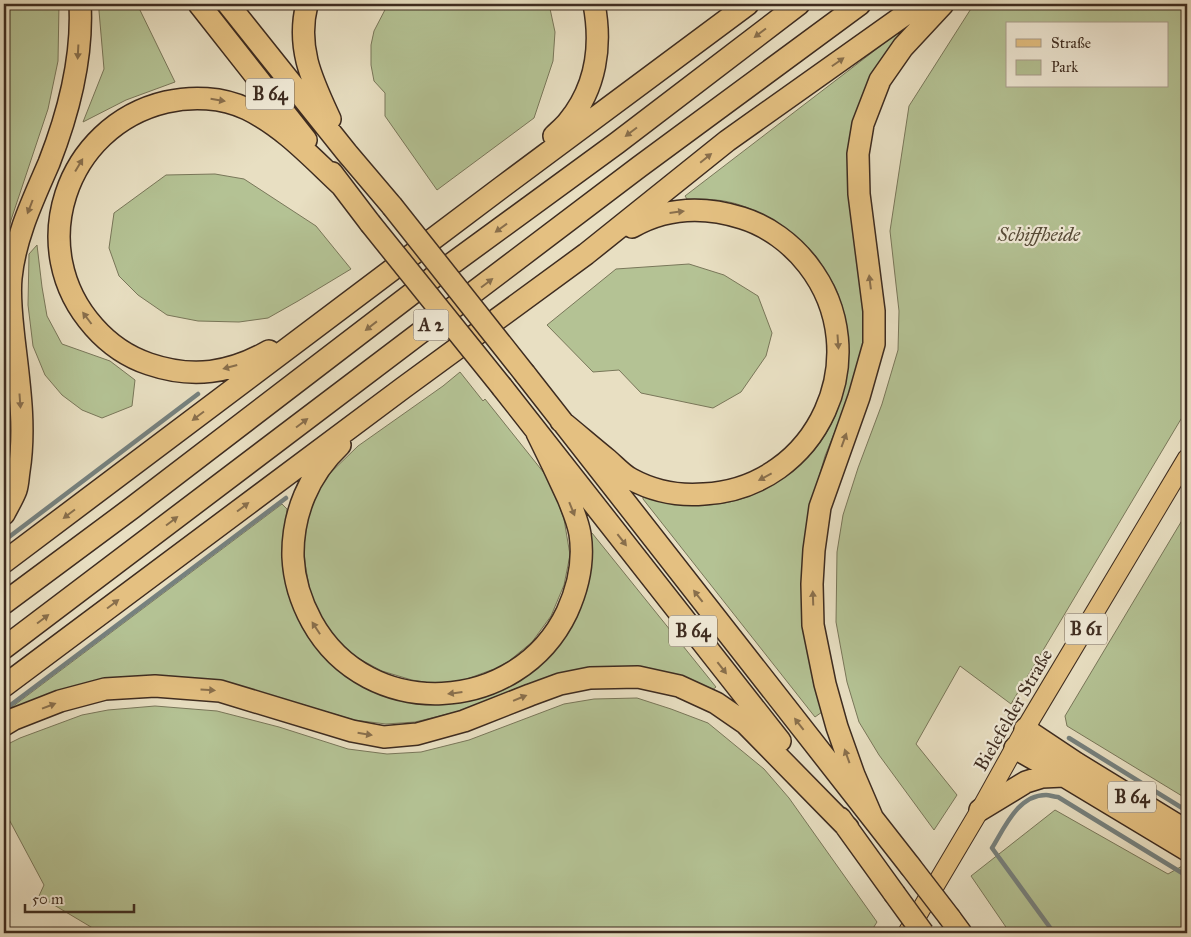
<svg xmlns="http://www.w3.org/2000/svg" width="1191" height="937" font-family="'IM FELL Great Primer',serif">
<rect width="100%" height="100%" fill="#e8dfc2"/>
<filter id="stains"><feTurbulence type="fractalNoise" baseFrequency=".004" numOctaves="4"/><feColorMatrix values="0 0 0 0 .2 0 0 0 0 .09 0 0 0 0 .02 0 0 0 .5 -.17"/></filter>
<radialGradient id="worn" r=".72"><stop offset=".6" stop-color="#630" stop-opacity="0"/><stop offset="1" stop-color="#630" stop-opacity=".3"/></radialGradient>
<path fill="#b4c294" stroke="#79775a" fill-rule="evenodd" d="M4,4H59L58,61L48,109L4,241Z
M99,4H137L175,82L126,100L83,122L104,69L99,11Z
M388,4H549L555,32L553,61L534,118L437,190L385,116V93L374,81L371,65V45L374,31Z
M974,4H1187V409L1011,704L960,666L916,744L957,795L934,830L879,755L859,722L847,682L836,622L837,552L843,515L858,468L882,404L898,350L899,311L890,231L909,106ZM1007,24H1167V86H1007Z
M904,28L906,31L857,118L865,280L864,342L850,394L825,456L811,504L804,625L814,685L822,712L815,717L643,499V497C691,511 736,509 778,481C789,473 801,465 810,455C838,424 851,380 847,339C847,330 844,321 842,313C841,306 840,300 838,294C836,287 831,280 827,274C823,268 820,260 815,255C796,232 758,208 729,202C716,199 701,199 687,199L685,196Z
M215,174L244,179L316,226L351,269L298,301L268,318L239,322L198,321L167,315L138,295L119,276L109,248L114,213L166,175Z
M37,245L42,287L47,316L62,344L110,361L135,380L132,406L102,418L82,410L62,395L45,375L33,346L28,305L29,254Z
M689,264L724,275L758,296L772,333L766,356L741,392L713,408L641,393L619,370L593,372L547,325L616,269Z
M460,372L483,401L485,399L544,473L553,489L564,519L570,555L564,585L551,616L532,642L509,661L494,669L464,680L447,683H430L412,680L382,671L354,656L333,635L317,610L310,592L305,563L304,548L307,519L314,501L324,479L358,446L443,386Z
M282,504L287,509L282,548L283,570L288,594L304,628L321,652L343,672L363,685L386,695L411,702L440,704L471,700L500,689L521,678L540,661L588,534L592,533L716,687L711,691L559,674L525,685L460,711L415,722L386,724L354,720L223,681L155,676L4,713Z
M1187,512V799L1067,726L1065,716Z
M637,698L671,709L708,723L764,769L789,798L877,922L870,933H101L39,896L44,885L4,810V746L20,738L82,715L108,710L155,706L217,711L279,727L348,749L387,754L421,752L469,740L564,704L594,699Z
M1055,810L1168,874L1184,865L1187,867V933H1010L971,876Z"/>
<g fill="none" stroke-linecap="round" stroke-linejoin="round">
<path stroke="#76817e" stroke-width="4.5" d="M5,540L198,394
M4,710L286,498
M1069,738L1187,811
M1054,933L992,848C1005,827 1018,795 1046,795C1050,795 1054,797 1058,797L1187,876"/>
<g stroke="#3e2c20" stroke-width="20">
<path id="primary" d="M907,933L980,810L1025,729L1187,458"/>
</g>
<g stroke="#3e2c20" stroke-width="24">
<path id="highway" d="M199,4L306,140
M228,4L347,153L392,206
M307,4C296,48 312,80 330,119
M554,136C559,131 564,127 568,122C596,88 602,46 594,4
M332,173L370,223
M269,351C230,373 193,379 149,364C128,357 109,344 94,327C24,249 65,126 166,102C192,96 222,97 247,109C284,127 312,158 341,185
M525,374L910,866
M502,387L780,741
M561,421C577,434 592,447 608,460C615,466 623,475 631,479C653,491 679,496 704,494C818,488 878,355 808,265C792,244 768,226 742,218C704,206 667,207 632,227
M340,445C309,474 292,514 293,557C294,580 301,602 312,622C368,723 518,715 567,612C578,588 584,560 580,534C578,522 573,510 568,498C558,476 548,455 537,433
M4,514C8,506 13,498 16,490C18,484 18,477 19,471C26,427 19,382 14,339C12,319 9,298 11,278C15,237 33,200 49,163C69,112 83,59 80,4
M4,562L502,187L748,4
M4,603L132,508L435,276L617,143L799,4
M4,648L639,167L860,4
M4,686L403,388L586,254L727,141L920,4
M4,725L14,719L60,701L105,689L155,686L220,691L352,731L384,737L417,734L464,721L530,695L560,684L590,678L638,677L679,686L716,703L745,723L848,828
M1025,729L1076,763L1187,831
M1015,748L1064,776L1187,850
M980,810L1026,782L1042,777L1064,776
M872,817L854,775L837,727L825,684L813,625L812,584L814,550L820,507L859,397L874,344V311L859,194L858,154L863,124L880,80L903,47L943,4
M840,818L894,893
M950,918L961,933"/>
</g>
<use href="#primary" stroke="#e4c081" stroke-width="18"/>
<use href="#highway" stroke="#e4c081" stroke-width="21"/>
<g stroke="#3e2c20" stroke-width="24" stroke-linecap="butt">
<path id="highway-bridge" d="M392,206L525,374
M370,223L502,387
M910,866L950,918
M894,893L923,933"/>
</g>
<use href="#highway-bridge" stroke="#e4c081" stroke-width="21"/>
</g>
<defs><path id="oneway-solid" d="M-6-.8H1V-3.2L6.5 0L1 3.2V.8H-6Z" transform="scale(1.25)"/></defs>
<g fill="#896f4c">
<use href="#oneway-solid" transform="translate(760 33) rotate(143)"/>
<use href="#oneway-solid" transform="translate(78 52) rotate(93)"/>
<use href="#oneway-solid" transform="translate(838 62) rotate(-35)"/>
<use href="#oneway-solid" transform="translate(218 100) rotate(9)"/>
<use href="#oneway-solid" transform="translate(631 132) rotate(143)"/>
<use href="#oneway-solid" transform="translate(706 158) rotate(-39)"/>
<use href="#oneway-solid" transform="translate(79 165) rotate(-59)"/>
<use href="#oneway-solid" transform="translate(30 207) rotate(111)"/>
<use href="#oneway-solid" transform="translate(677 212) rotate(-7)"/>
<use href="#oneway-solid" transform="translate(501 228) rotate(144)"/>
<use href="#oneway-solid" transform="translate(870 282) rotate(-97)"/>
<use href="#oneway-solid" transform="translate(487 283) rotate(-37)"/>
<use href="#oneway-solid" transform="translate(87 318) rotate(-127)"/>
<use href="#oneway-solid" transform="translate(371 326) rotate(142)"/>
<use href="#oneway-solid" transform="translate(838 342) rotate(86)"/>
<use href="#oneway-solid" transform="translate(230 367) rotate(165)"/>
<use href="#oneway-solid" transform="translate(20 401) rotate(86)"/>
<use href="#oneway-solid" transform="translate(198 416) rotate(143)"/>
<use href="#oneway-solid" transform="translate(302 423) rotate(-37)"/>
<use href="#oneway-solid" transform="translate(844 440) rotate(-70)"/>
<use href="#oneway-solid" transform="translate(765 477) rotate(152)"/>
<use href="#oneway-solid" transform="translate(243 507) rotate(-37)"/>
<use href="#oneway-solid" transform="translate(572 509) rotate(68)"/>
<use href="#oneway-solid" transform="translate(69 514) rotate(143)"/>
<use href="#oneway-solid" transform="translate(172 521) rotate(-37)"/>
<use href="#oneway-solid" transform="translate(622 540) rotate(52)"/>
<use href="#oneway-solid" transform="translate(698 596) rotate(-128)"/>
<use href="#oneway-solid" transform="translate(813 598) rotate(-92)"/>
<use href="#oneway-solid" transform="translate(113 604) rotate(-37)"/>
<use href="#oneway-solid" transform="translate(43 619) rotate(-37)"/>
<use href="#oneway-solid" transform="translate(316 628) rotate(-123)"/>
<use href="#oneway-solid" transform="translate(722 668) rotate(52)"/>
<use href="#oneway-solid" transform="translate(208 690) rotate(4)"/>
<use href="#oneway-solid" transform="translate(455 693) rotate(173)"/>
<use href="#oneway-solid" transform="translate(520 698) rotate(-22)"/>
<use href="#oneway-solid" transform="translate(49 706) rotate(-21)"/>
<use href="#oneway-solid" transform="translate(799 724) rotate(-128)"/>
<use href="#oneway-solid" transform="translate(365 734) rotate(9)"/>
<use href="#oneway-solid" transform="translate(847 756) rotate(-110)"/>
</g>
<g text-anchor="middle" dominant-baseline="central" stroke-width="4.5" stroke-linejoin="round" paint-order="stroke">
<g fill="#f0ead7" stroke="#736557" stroke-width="1">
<rect x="246" y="78.5" width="48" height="31" rx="4"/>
<rect x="413.5" y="309.5" width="35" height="31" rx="4"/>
<rect x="1065" y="613.5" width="42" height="31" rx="4"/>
<rect x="669" y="615.5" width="48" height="31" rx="4"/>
<rect x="1108" y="781.5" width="48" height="31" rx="4"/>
</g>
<g font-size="18" font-weight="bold" fill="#3e2c20">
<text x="270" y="94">B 64</text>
<text x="431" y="325">A 2</text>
<text x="1086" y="629">B 61</text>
<text x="693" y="631">B 64</text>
<text x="1132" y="797">B 64</text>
</g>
<g font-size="19" font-style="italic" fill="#564a37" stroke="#f0ead7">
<text x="1039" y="234">Schiffheide</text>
</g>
<g font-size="19" fill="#3e2c20" stroke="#f0ead7">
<text transform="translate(1013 710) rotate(-60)">Bielefelder Straße</text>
</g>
</g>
<rect width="1191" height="937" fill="none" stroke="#e8dfc2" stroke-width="20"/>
<rect x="5" y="5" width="1181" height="927" fill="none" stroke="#3e2c20" stroke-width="2.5"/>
<rect x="10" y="10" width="1171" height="917" fill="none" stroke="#3e2c20"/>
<rect x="1006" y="22" width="162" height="65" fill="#f0ead7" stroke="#a99e8e"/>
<rect x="1016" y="39" width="25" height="8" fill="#e4c081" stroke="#a99e8e"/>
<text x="1051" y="48" font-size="15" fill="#3e2c20">Straße</text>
<rect x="1016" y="60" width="25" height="15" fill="#b4c294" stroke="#a99e8e"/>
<text x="1051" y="72" font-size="15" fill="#3e2c20">Park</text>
<path d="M25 904v8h109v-8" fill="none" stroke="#3e2c20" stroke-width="2.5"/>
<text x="32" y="904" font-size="15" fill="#3e2c20" stroke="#f0ead7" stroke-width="4" paint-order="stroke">50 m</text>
<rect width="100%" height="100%" filter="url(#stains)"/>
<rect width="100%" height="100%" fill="url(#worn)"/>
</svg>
